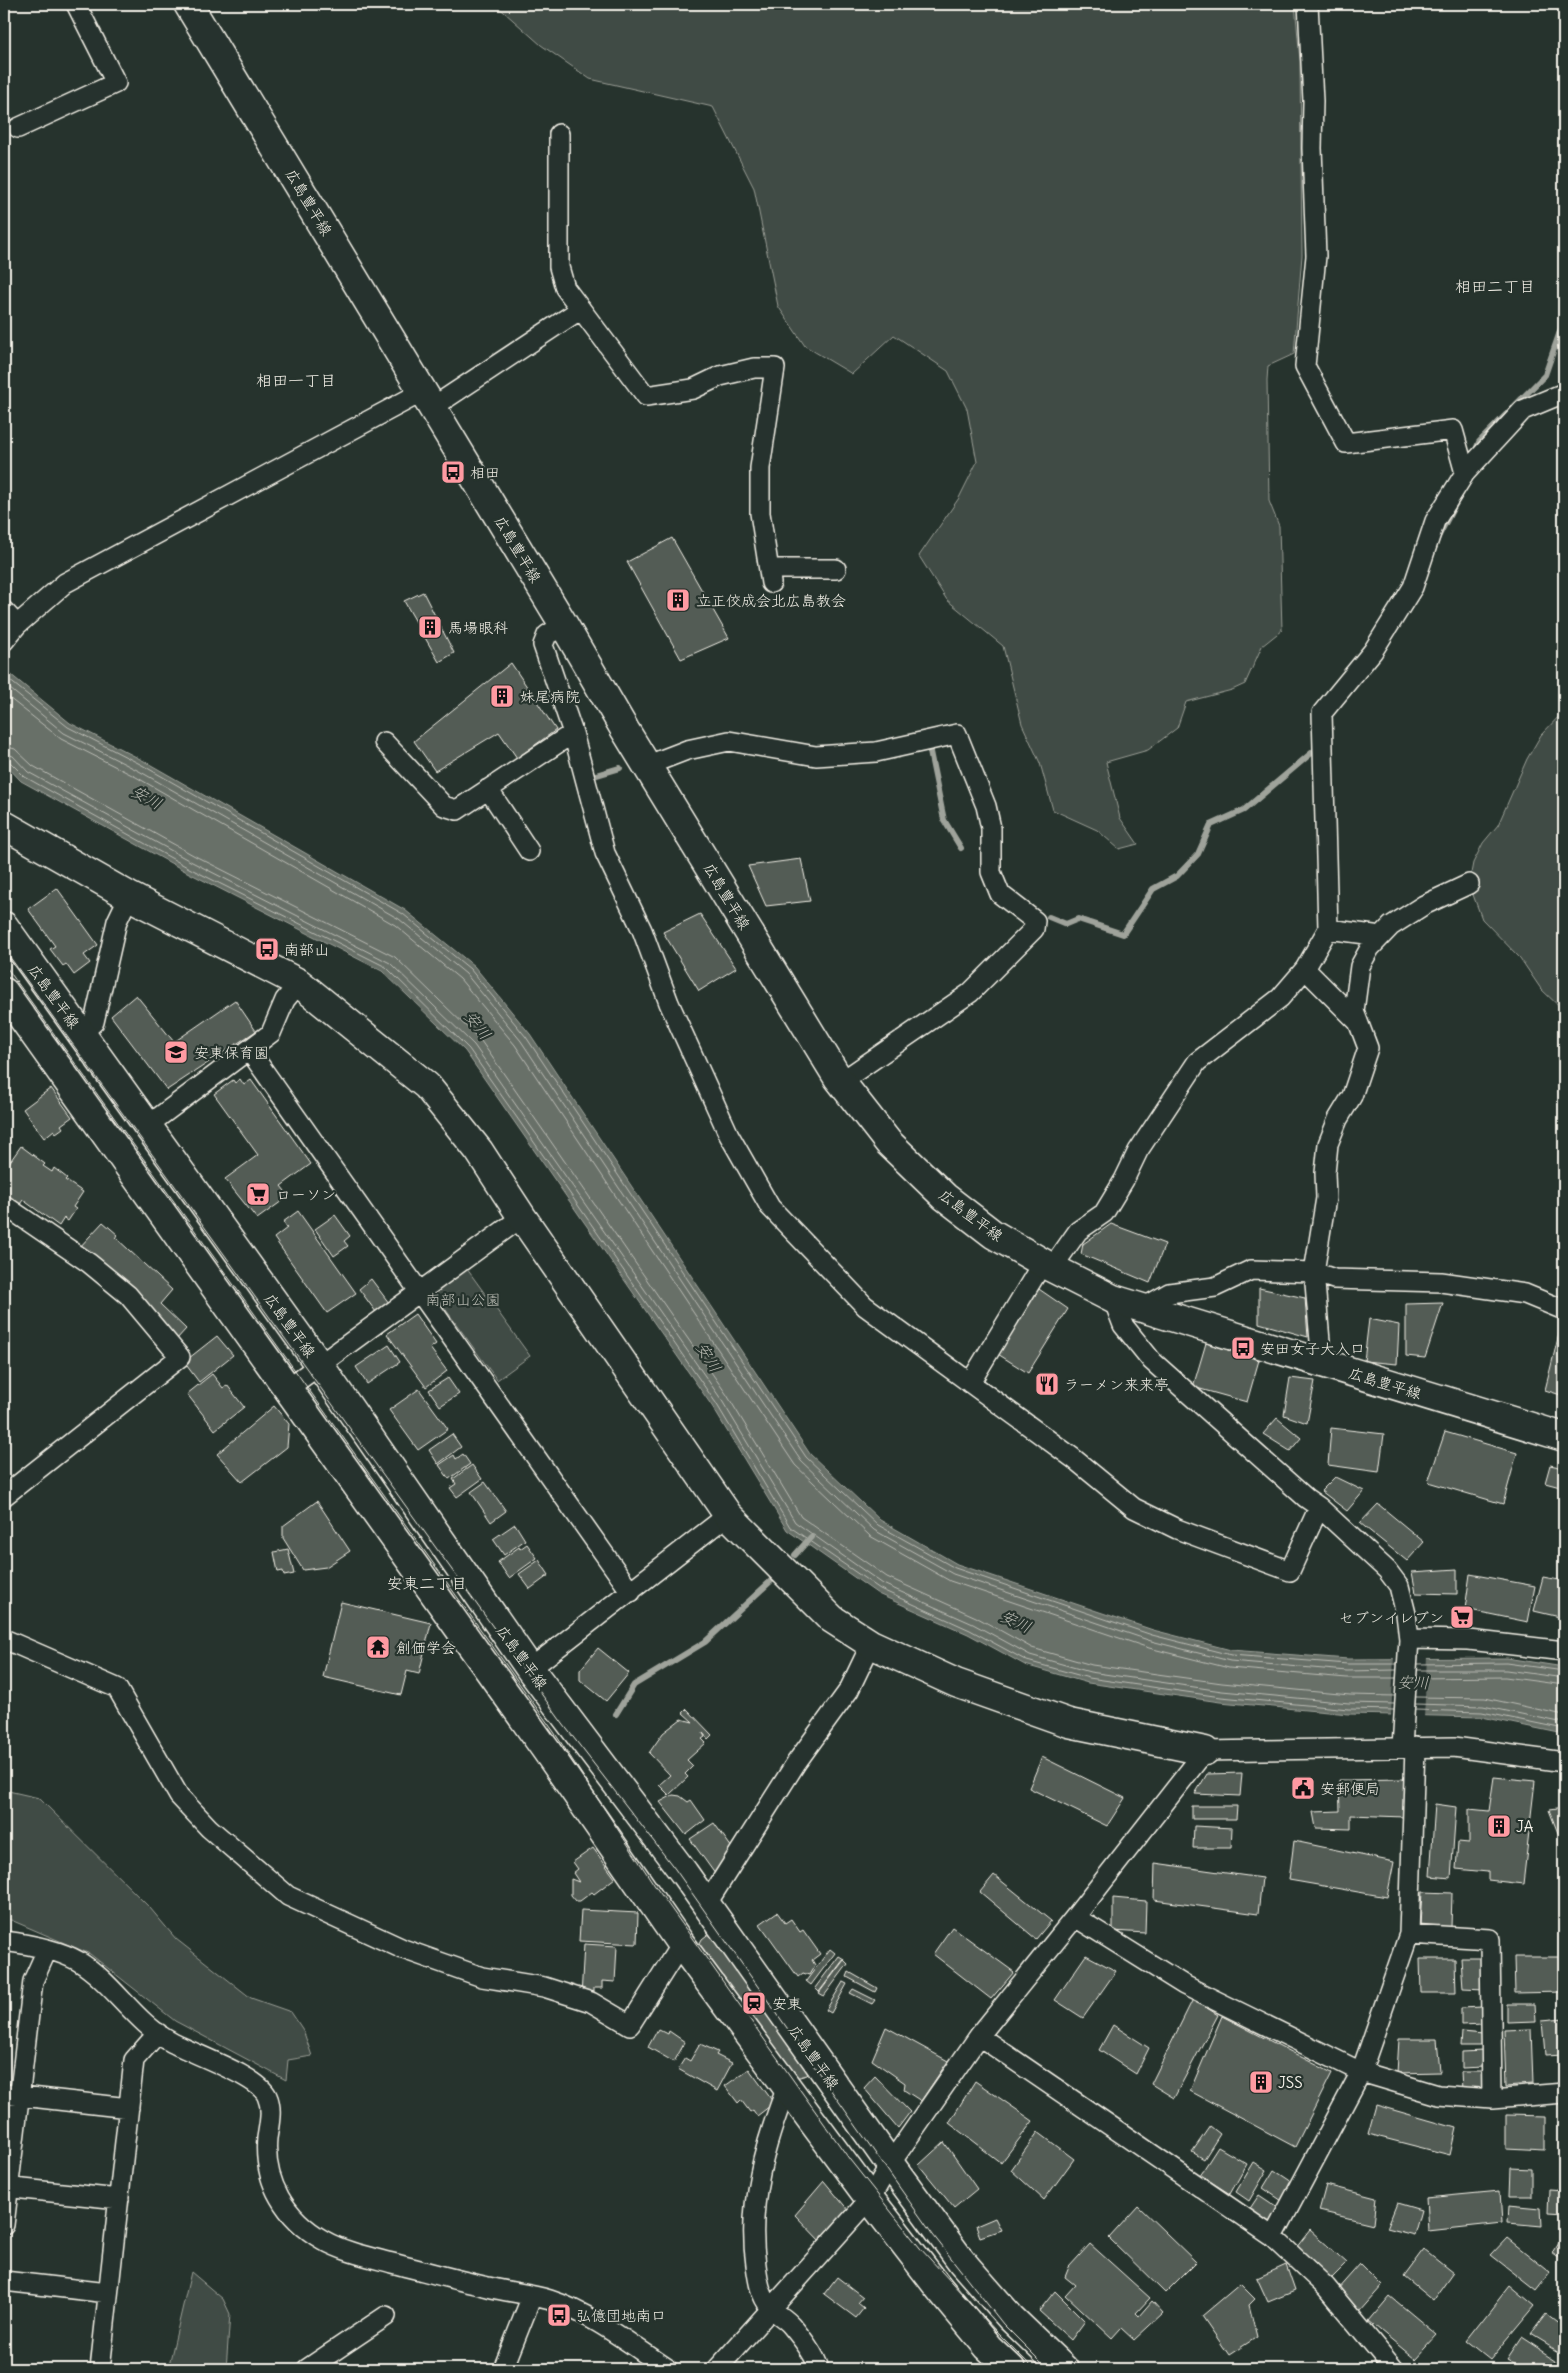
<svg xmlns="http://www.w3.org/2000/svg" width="1568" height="2373" font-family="Delius,'Klee One',sans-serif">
<rect width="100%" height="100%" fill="#26332d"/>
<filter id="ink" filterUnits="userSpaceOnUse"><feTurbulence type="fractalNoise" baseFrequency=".02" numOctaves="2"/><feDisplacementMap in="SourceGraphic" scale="10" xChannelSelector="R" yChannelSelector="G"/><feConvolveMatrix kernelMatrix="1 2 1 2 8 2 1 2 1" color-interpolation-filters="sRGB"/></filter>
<g filter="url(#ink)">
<path fill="#414b45" stroke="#9a9e96" d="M495,4H1295L1300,61L1302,255L1294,354L1268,366L1267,380L1269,501L1279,526L1282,630L1262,646L1245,684L1232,690L1186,702L1177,728L1148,750L1106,762L1120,818L1138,844L1119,849L1097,830L1053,810L1040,763L1022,724L1003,646L947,600L919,556L959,498L977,462L967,409L948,371L894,335L852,374L805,346L778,306L754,188L713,107L590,79L541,45Z
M1564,711V1011L1541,989L1520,958L1482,919L1469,884L1473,863L1483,843L1498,825L1527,759L1541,735Z
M467,1269L530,1356L497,1380L433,1292Z
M4,1790L39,1798L150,1908L176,1939L251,1998L291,2012L303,2030L312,2056L288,2060L286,2080L175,2021L90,1954L4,1917Z
M191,2272L223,2299L230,2314L226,2369H168Z"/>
<path fill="#676f68" stroke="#9fa39b" d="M4,669L70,723L144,761L405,910L474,966L530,1034L810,1454L880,1520L957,1564L1153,1630L1231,1650L1348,1659L1506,1658L1564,1667V1734L1482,1717L1349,1714L1220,1702L1088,1683L1025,1665L968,1634L878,1594L787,1530L712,1406L465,1051L382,971L187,872L21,781L4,763Z"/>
<path fill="#26332d" d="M1427,1656L1424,1718H1391L1394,1657Z"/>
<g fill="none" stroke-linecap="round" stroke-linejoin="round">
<path stroke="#bcbdb5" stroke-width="1" d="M4,676L68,727L142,765L403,914L470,969L526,1037L806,1457L878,1525L955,1568L1152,1635L1231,1655L1348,1664H1397
M4,684L64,733L139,771L399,919L466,974L521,1041L801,1461L874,1530L953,1574L1151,1641L1230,1661L1347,1671L1396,1670
M4,694L61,739L136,777L395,925L460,979L515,1045L795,1465L870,1536L950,1581L1149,1648L1229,1668L1347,1678H1396
M4,746L15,749L33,766L195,856L395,957L481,1041L727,1395L801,1517L887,1577L976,1617L1032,1648L1092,1665L1222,1683L1350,1695L1395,1696
M4,753L13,756L28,772L192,862L390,963L474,1045L721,1399L795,1522L883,1584L973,1624L1030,1655L1090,1672L1222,1691L1349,1703L1394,1704
M4,760L9,761L25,777L189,868L386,967L469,1049L716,1403L790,1527L880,1589L970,1630L1027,1661L1089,1678L1221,1697L1349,1709L1394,1710
M1418,1664L1506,1663L1564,1671
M1418,1670H1506L1564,1678
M1417,1678L1505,1677L1564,1685
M1416,1697L1485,1698L1564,1715
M1415,1704L1483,1706L1564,1723
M1415,1710L1482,1712L1564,1729"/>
<path stroke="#9fa39b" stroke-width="6" d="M1475,452L1479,442L1545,375L1564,320
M1437,539L1459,497
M926,747H929L944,820L961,848
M593,776L620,768
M1049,917L1066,924L1078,919L1123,934L1153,889L1177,876L1198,854L1211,825L1244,810L1315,750
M795,1555L811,1537
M616,1714L634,1685L705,1642L773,1579"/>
</g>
<path fill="#525c55" stroke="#f4f1e8" d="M672,538L729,638L681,659L627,562Z
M423,592L454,653L439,662L404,601Z
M511,663L556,730L517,758L499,732L435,771L414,741Z
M801,859L810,901L766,906L748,866Z
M57,888L98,945L84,955L90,963L74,975L66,964L63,966L50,949L55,946L28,909Z
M700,914L736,968L699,991L663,932Z
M136,995L174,1042L235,1000L256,1031L167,1090L111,1016Z
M240,1079L244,1085L251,1080L311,1164L281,1186L289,1196L257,1219L225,1179L258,1155L214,1094L233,1080L235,1083Z
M51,1088L72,1117L61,1125L63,1128L56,1133L54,1130L44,1138L23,1109Z
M21,1146L45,1164L43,1166L52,1172L54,1168L67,1178L65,1180L83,1192L73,1207L76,1209L68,1221L64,1218L59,1226L23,1200L17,1208L4,1198V1170Z
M298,1211L356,1293L327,1313L274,1238L287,1228L283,1222Z
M335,1215L350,1236L344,1241L348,1246L334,1256L315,1229Z
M103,1222L118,1235L115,1237L172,1290L160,1304L186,1329L176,1340L78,1249Z
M1111,1224L1165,1244L1150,1283L1081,1254L1083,1244Z
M371,1279L389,1303L376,1312L359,1289Z
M1033,1285L1068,1309L1028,1373L993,1351Z
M1259,1288L1305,1298L1308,1337L1259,1323Z
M1443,1303L1425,1358L1406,1356V1304Z
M415,1314L436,1344L430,1348L447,1371L426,1387L387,1334Z
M1369,1319L1399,1325L1397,1364L1364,1361Z
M1562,1322H1564V1396L1545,1390Z
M217,1336L233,1355L199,1382L184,1362Z
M1206,1343L1259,1360L1247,1402L1193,1387Z
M389,1345L400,1362L367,1384L356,1367Z
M212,1374L223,1388L227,1385L244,1407L215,1430L187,1394Z
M448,1378L459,1394L440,1406L429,1390Z
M1290,1378L1315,1381L1307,1423L1284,1415Z
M419,1389L448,1429L418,1450L389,1410Z
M274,1406L289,1424L287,1447L242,1482L217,1454Z
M1277,1418L1301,1438L1290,1451L1263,1434Z
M1331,1428L1384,1434L1379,1472L1328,1465Z
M1445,1432L1517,1453L1503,1504L1428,1482Z
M452,1434L461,1447L438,1464L429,1450Z
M463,1454L470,1464L449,1479L439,1465L454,1455L456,1459Z
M472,1465L482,1479L457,1497L450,1488L456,1484L453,1479Z
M1550,1465L1564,1468V1488L1545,1483Z
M1335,1477L1364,1491L1347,1511L1321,1491Z
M485,1482L506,1511L491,1522L471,1492Z
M317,1501L350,1551L326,1567L303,1570L283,1538V1526Z
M1378,1504L1424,1542L1407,1561L1360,1523Z
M515,1524L525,1540L504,1555L493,1539Z
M527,1544L537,1558L509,1578L498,1562L519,1547L520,1549Z
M288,1549L294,1574L284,1576L283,1571L278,1572L274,1552Z
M539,1560L549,1575L530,1589L519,1574Z
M1457,1569V1594L1416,1593L1412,1572Z
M1470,1574L1535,1586L1528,1622L1465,1609Z
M1543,1577L1564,1581V1618L1534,1611Z
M341,1602L431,1623L419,1674L407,1671L401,1695L323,1677Z
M598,1648L629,1673L606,1701L580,1680V1670Z
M687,1709L712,1735L708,1739L703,1733L705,1737L702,1739L706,1743L687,1760L693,1766L685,1774L688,1777L669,1795L659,1785L670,1775L649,1753L663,1733L681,1719L693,1722L683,1713Z
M1042,1757L1125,1798L1107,1826L1029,1788Z
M1242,1773L1240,1796L1195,1794L1207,1774Z
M1494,1777L1535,1781L1523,1884L1488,1880V1872L1456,1869L1458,1842L1469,1843V1809L1489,1811Z
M1405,1779L1404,1817L1351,1815V1829L1316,1828L1313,1812L1340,1811L1339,1780Z
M673,1795L680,1796L688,1802L691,1800L705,1820L686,1835L660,1802Z
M1435,1804L1456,1807L1451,1878L1430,1876Z
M1192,1806H1237L1236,1819H1192Z
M1564,1808V1832L1558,1833L1549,1810Z
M714,1823L737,1855L718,1878L690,1839Z
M1194,1826L1232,1828L1231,1848H1193Z
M1294,1841L1394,1862L1387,1897L1289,1880Z
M593,1848L615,1878L594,1894L592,1892L580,1901H576L571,1895V1879L579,1882L573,1873L578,1869L573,1862Z
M1155,1863L1262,1878L1258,1914L1154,1900Z
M994,1875L1051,1921L1036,1939L980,1892Z
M1422,1892L1452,1893L1451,1927L1420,1926Z
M1113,1898L1146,1901L1145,1933L1113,1931Z
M581,1910L638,1913L637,1944L579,1941Z
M777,1912L785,1923L791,1919L800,1932L803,1930L820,1954L812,1960L815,1965L809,1975L803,1973L798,1977L760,1924Z
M952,1927L1014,1972L991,1999L933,1954Z
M711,1932L810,2072L807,2075L792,2079L698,1947L702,1939Z
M584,1944L617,1946L615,1982L602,1981V1988H594V1998L581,1997Z
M830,1949L835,1953L811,1985L806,1981Z
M1086,1955L1116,1971L1083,2018L1055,2000Z
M839,1956L844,1959L819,1992L815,1988Z
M1514,1957H1564V1992L1515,1993Z
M1461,1958H1483L1484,1989L1463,1988Z
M1420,1959H1455L1456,1993H1421Z
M844,1960L848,1964L824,1996L819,1993Z
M849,1972L877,1988L875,1992L847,1977Z
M843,1982L847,1984L831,2013L826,2010Z
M853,1989L875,2000L872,2004L850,1993Z
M1193,1999L1218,2015L1174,2098L1151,2084Z
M1507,2004H1535L1536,2021L1507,2022Z
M1482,2007V2024L1461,2025V2008Z
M1222,2016L1332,2073L1295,2147L1190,2091Z
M1564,2019V2054L1545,2055L1542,2021Z
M1113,2025L1149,2048L1136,2074L1099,2050Z
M886,2027L948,2061L921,2101L904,2090L905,2083L872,2060Z
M658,2029L668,2034L669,2031L685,2042L674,2062L648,2047Z
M1531,2029L1533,2084L1506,2086L1504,2030Z
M1462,2032L1483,2034L1484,2046H1461Z
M1399,2039H1437L1440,2072L1397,2073Z
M700,2044L718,2052L716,2055L732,2063L717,2091L678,2069L685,2058L690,2061Z
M1483,2051V2067L1462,2068V2052Z
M749,2069L774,2103L757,2116L753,2110L750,2112L741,2100L738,2103L725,2086Z
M1461,2072H1483L1482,2089L1462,2090Z
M875,2076L910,2112L898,2128L864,2088Z
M975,2081L1033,2121L1001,2163L949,2123Z
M1376,2105L1456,2128L1450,2155L1368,2134Z
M1564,2110V2136H1562Z
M1506,2115L1545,2116V2150L1506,2148Z
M1210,2126L1220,2134L1204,2159L1192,2152Z
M1038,2132L1074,2159L1044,2200L1011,2170Z
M944,2142L977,2189L954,2208L919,2165Z
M1218,2147L1247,2164L1230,2194L1200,2175Z
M1254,2162L1267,2170L1249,2201L1236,2192Z
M1511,2168L1531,2169V2196H1510Z
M1274,2170L1295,2184L1285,2203L1263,2188Z
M824,2181L849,2211L823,2244L795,2215Z
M1326,2185L1376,2198L1373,2224L1319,2211Z
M1549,2189L1564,2190V2215L1548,2214Z
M1500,2191L1502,2223L1428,2231L1426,2198Z
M1259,2195L1280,2209L1270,2226L1247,2213Z
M1397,2203L1421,2210L1414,2235L1387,2228Z
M1509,2205L1541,2208L1542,2226L1508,2223Z
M1138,2206L1196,2262L1165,2293L1109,2238Z
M995,2218L1001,2230L980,2237L976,2226Z
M1310,2230L1347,2263L1330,2280L1296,2248Z
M1564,2233V2262L1552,2253Z
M1507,2238L1551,2273L1537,2291L1491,2255Z
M1090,2244L1150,2298L1136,2313L1139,2316L1152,2301L1163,2313L1134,2340L1121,2328L1112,2338L1066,2295L1075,2285L1065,2277L1069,2267Z
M1424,2250L1453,2273L1433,2301L1404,2277Z
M1360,2264L1382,2286L1359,2312L1337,2290Z
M1286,2265L1295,2291L1268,2302L1257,2278Z
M837,2277L863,2297L858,2303L864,2308L856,2318L824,2294Z
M1240,2284L1255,2299L1249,2305L1257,2337L1229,2355L1202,2316Z
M1510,2285L1535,2306L1490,2360L1466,2341Z
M1055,2291L1085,2321L1071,2340L1039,2311Z
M1390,2296L1437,2335L1415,2359L1369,2321Z
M1546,2314L1564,2328L1563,2355L1530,2335Z
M1521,2338L1561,2364L1557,2369H1525L1507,2359Z"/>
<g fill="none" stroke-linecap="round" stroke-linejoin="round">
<g stroke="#f4f1e8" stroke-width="22">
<path id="street" d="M18,128L116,83L76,4
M559,134V267L565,288L646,396L693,389L720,376L754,368H775L760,468V513L771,583
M433,407L581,309
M1465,473L1523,410L1564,393
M769,569H836
M4,611L17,625
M564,625L547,635L543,645L573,733L605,853L642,930L669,1003L729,1135L770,1207L865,1306L1073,1458L1134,1508L1177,1529L1290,1571L1319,1507
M4,641L17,625L65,583L424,391
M384,742L444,806L457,810L573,733
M648,765L687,750L729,741L816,756L876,752L957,734L986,806L991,828V872L1000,894L1035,921L1034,929L970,993L842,1081
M488,789L529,851
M1328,929L1381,936
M1305,969L1357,1021
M81,1034L94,1022L117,921L129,896
M249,1050L631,1592
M147,1126L271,1033L285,1000L299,983
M4,1205L89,1263L128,1295L180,1357L4,1496
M1052,1268L1078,1231L1104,1213L1124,1180L1138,1151L1197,1062L1280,998L1305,969L1328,929L1322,713L1373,651L1413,587L1435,521L1465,473L1453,430L1346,443L1305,366L1316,256L1312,148L1313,101L1308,4
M1113,1299L1123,1325L1152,1361L1306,1498L1319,1507L1387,1570L1399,1586L1406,1614L1409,1639L1402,1747
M1143,1308L1169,1293L1215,1287L1251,1270L1314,1272L1334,1279L1441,1282L1525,1294L1564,1310
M1322,1364L1314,1272L1326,1198L1325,1173L1328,1144L1338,1119L1352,1096L1368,1048L1354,1011L1360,966L1370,948L1391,926L1424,905L1469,884
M970,1383L1043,1262
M288,1388L522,1217
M4,1639L117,1688L179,1796L209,1828L288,1896L403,1949L482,1977L544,1987L591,2002L630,2025L681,1944
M1409,1639L1469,1640L1564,1651
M530,1669L728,1515
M706,1905L796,1763L849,1690L871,1644
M1075,1917L1184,1985L1361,2072L1438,2095L1492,2099L1564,2093
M1409,1934L1490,1939L1492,2099
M4,1941C27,1944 57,1949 78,1961C113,1982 135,2023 171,2042C193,2054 258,2076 267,2096C273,2109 269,2125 267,2138C263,2182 286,2219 323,2240C344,2252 369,2257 392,2263C424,2271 456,2280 488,2287C508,2292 530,2294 550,2300C591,2313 633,2346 668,2369
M979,2036L1273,2237L1326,2287L1394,2369
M787,2087C765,2143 747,2204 756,2265C758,2280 760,2295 770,2307C776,2314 785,2318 791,2325C801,2337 815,2354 819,2369
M4,2094L129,2108
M4,2187L119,2199
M4,2225L33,1981L47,1950
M1273,2237L1361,2072L1409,1934L1415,1747
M4,2281L108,2293
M100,2369L134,2060L158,2033
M307,2369L386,2316
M503,2369L532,2296
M717,2369L870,2199L890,2164L979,2036L1075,1917L1205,1751L1454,1747L1564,1762"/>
</g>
<g stroke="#f4f1e8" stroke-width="31">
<path id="secondary" d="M4,825L129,896L299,983L427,1086L479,1151L522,1217L728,1515L832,1619L871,1644L956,1683L1069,1723L1205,1751"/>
</g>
<g stroke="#f4f1e8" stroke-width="31">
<path id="primary" d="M188,4L564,625L625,730L838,1078L888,1142L945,1197L993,1234L1052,1268L1113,1299L1564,1437
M4,926L320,1366L530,1669L684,1873L890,2164L962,2262L1011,2318L1064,2369
M4,992L546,1750L681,1944L870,2199L939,2288L988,2347L1011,2369"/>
</g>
<use href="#street" stroke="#26332d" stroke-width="19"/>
<use href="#secondary" stroke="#26332d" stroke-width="28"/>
<use href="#primary" stroke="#26332d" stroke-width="28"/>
<path stroke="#f4f1e8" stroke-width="1" d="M4,949L563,1724L675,1869L933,2235L1003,2324L1048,2369
M4,964L554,1732L655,1886L850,2160L920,2248L995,2330L1034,2369"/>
</g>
</g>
<defs>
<g id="bus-square" transform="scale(1.25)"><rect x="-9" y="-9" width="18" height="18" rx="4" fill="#ff9aa2" stroke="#26332d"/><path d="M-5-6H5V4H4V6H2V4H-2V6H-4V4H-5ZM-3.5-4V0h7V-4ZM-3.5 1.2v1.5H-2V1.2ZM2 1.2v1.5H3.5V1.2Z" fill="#111"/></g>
<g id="building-square" transform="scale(1.25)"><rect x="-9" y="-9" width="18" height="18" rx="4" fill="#ff9aa2" stroke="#26332d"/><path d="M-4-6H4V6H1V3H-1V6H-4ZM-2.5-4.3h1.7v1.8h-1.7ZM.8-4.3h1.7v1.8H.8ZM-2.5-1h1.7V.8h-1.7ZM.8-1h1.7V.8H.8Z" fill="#111"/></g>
<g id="school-square" transform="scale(1.25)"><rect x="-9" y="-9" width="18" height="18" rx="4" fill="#ff9aa2" stroke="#26332d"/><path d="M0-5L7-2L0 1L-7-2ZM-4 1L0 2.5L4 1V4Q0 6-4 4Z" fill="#111"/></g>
<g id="supermarket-square" transform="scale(1.25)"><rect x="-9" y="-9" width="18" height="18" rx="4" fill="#ff9aa2" stroke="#26332d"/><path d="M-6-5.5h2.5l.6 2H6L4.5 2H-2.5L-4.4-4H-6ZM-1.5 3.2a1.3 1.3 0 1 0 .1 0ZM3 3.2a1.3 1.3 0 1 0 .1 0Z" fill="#111"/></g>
<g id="restaurant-square" transform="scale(1.25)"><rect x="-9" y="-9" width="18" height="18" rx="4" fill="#ff9aa2" stroke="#26332d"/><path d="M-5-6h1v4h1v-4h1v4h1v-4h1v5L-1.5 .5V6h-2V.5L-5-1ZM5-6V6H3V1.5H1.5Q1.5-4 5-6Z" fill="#111"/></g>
<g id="temple-square" transform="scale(1.25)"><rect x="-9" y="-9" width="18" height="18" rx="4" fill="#ff9aa2" stroke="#26332d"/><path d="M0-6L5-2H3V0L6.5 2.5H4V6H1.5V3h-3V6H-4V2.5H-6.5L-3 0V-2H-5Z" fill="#111"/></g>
<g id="civic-square" transform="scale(1.25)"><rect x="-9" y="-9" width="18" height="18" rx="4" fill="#ff9aa2" stroke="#26332d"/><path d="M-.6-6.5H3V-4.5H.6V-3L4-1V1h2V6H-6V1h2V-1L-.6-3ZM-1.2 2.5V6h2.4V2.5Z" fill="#111"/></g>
<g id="station-square" transform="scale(1.25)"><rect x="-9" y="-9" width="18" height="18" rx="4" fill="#ff9aa2" stroke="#26332d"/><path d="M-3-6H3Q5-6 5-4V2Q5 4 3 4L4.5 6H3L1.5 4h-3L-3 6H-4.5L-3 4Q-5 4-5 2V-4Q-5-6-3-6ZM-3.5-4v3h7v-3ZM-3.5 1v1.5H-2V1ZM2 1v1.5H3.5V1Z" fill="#111"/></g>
</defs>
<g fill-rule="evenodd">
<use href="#bus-square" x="453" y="472"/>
<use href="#building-square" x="678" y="600"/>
<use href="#building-square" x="430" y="627"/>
<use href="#building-square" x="502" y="696"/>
<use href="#bus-square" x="267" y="949"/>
<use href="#school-square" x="176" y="1052"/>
<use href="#supermarket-square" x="258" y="1194"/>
<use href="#bus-square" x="1243" y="1348"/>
<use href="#restaurant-square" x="1047" y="1384"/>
<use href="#supermarket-square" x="1462" y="1617"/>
<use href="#temple-square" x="378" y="1647"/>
<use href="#civic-square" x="1303" y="1788"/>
<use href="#building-square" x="1499" y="1826"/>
<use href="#station-square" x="754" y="2003"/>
<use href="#building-square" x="1261" y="2082"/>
<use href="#bus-square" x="559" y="2315"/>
</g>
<g text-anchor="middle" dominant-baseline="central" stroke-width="4.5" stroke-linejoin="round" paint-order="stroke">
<g font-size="15" fill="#f4f1e8" stroke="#26332d">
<text transform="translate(309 202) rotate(59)">広島豊平線</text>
<text transform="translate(518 549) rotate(59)">広島豊平線</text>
<text transform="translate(727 896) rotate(59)">広島豊平線</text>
<text transform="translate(54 996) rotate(54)">広島豊平線</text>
<text transform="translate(971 1215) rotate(37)">広島豊平線</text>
<text transform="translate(290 1325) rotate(54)">広島豊平線</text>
<text transform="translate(1385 1383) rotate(17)">広島豊平線</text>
<text transform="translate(522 1657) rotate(54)">広島豊平線</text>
<text transform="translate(814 2057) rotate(55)">広島豊平線</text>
</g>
<g font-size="15" fill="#f4f1e8" stroke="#26332d" text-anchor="start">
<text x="470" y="472">相田</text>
<text x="696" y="600">立正佼成会北広島教会</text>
<text x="448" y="627">馬場眼科</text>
<text x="520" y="696">妹尾病院</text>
<text x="284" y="949">南部山</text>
<text x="194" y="1052">安東保育園</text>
<text x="276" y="1194">ローソン</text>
<text x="1260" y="1348">安田女子大入口</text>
<text x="1064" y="1384">ラーメン来来亭</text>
<text x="1444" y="1617" text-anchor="end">セブンイレブン</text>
<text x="396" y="1647">創価学会</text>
<text x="1320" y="1788">安郵便局</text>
<text x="1516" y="1826">JA</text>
<text x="772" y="2003">安東</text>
<text x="1278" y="2082">JSS</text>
<text x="576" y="2315">弘億団地南口</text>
</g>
<g font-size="15" fill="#bebfb7" stroke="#26332d">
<text x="463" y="1299">南部山公園</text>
</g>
<g font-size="16" fill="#f4f1e8" stroke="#26332d">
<text x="1495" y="286">相田二丁目</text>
<text x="296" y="380">相田一丁目</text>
<text x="427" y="1583">安東二丁目</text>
</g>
<g font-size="16" font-style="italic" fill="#bcbdb5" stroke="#26332d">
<text transform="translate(147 797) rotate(29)">安川</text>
<text transform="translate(478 1025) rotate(51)">安川</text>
<text transform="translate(709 1357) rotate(58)">安川</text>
<text transform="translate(1016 1621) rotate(25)">安川</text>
<text transform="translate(1413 1682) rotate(1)">安川</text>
</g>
</g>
<rect width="1568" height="2373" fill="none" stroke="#26332d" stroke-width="20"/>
<rect x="10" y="10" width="1548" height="2353" fill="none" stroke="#f4f1e8" stroke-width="2" filter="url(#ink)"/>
</svg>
